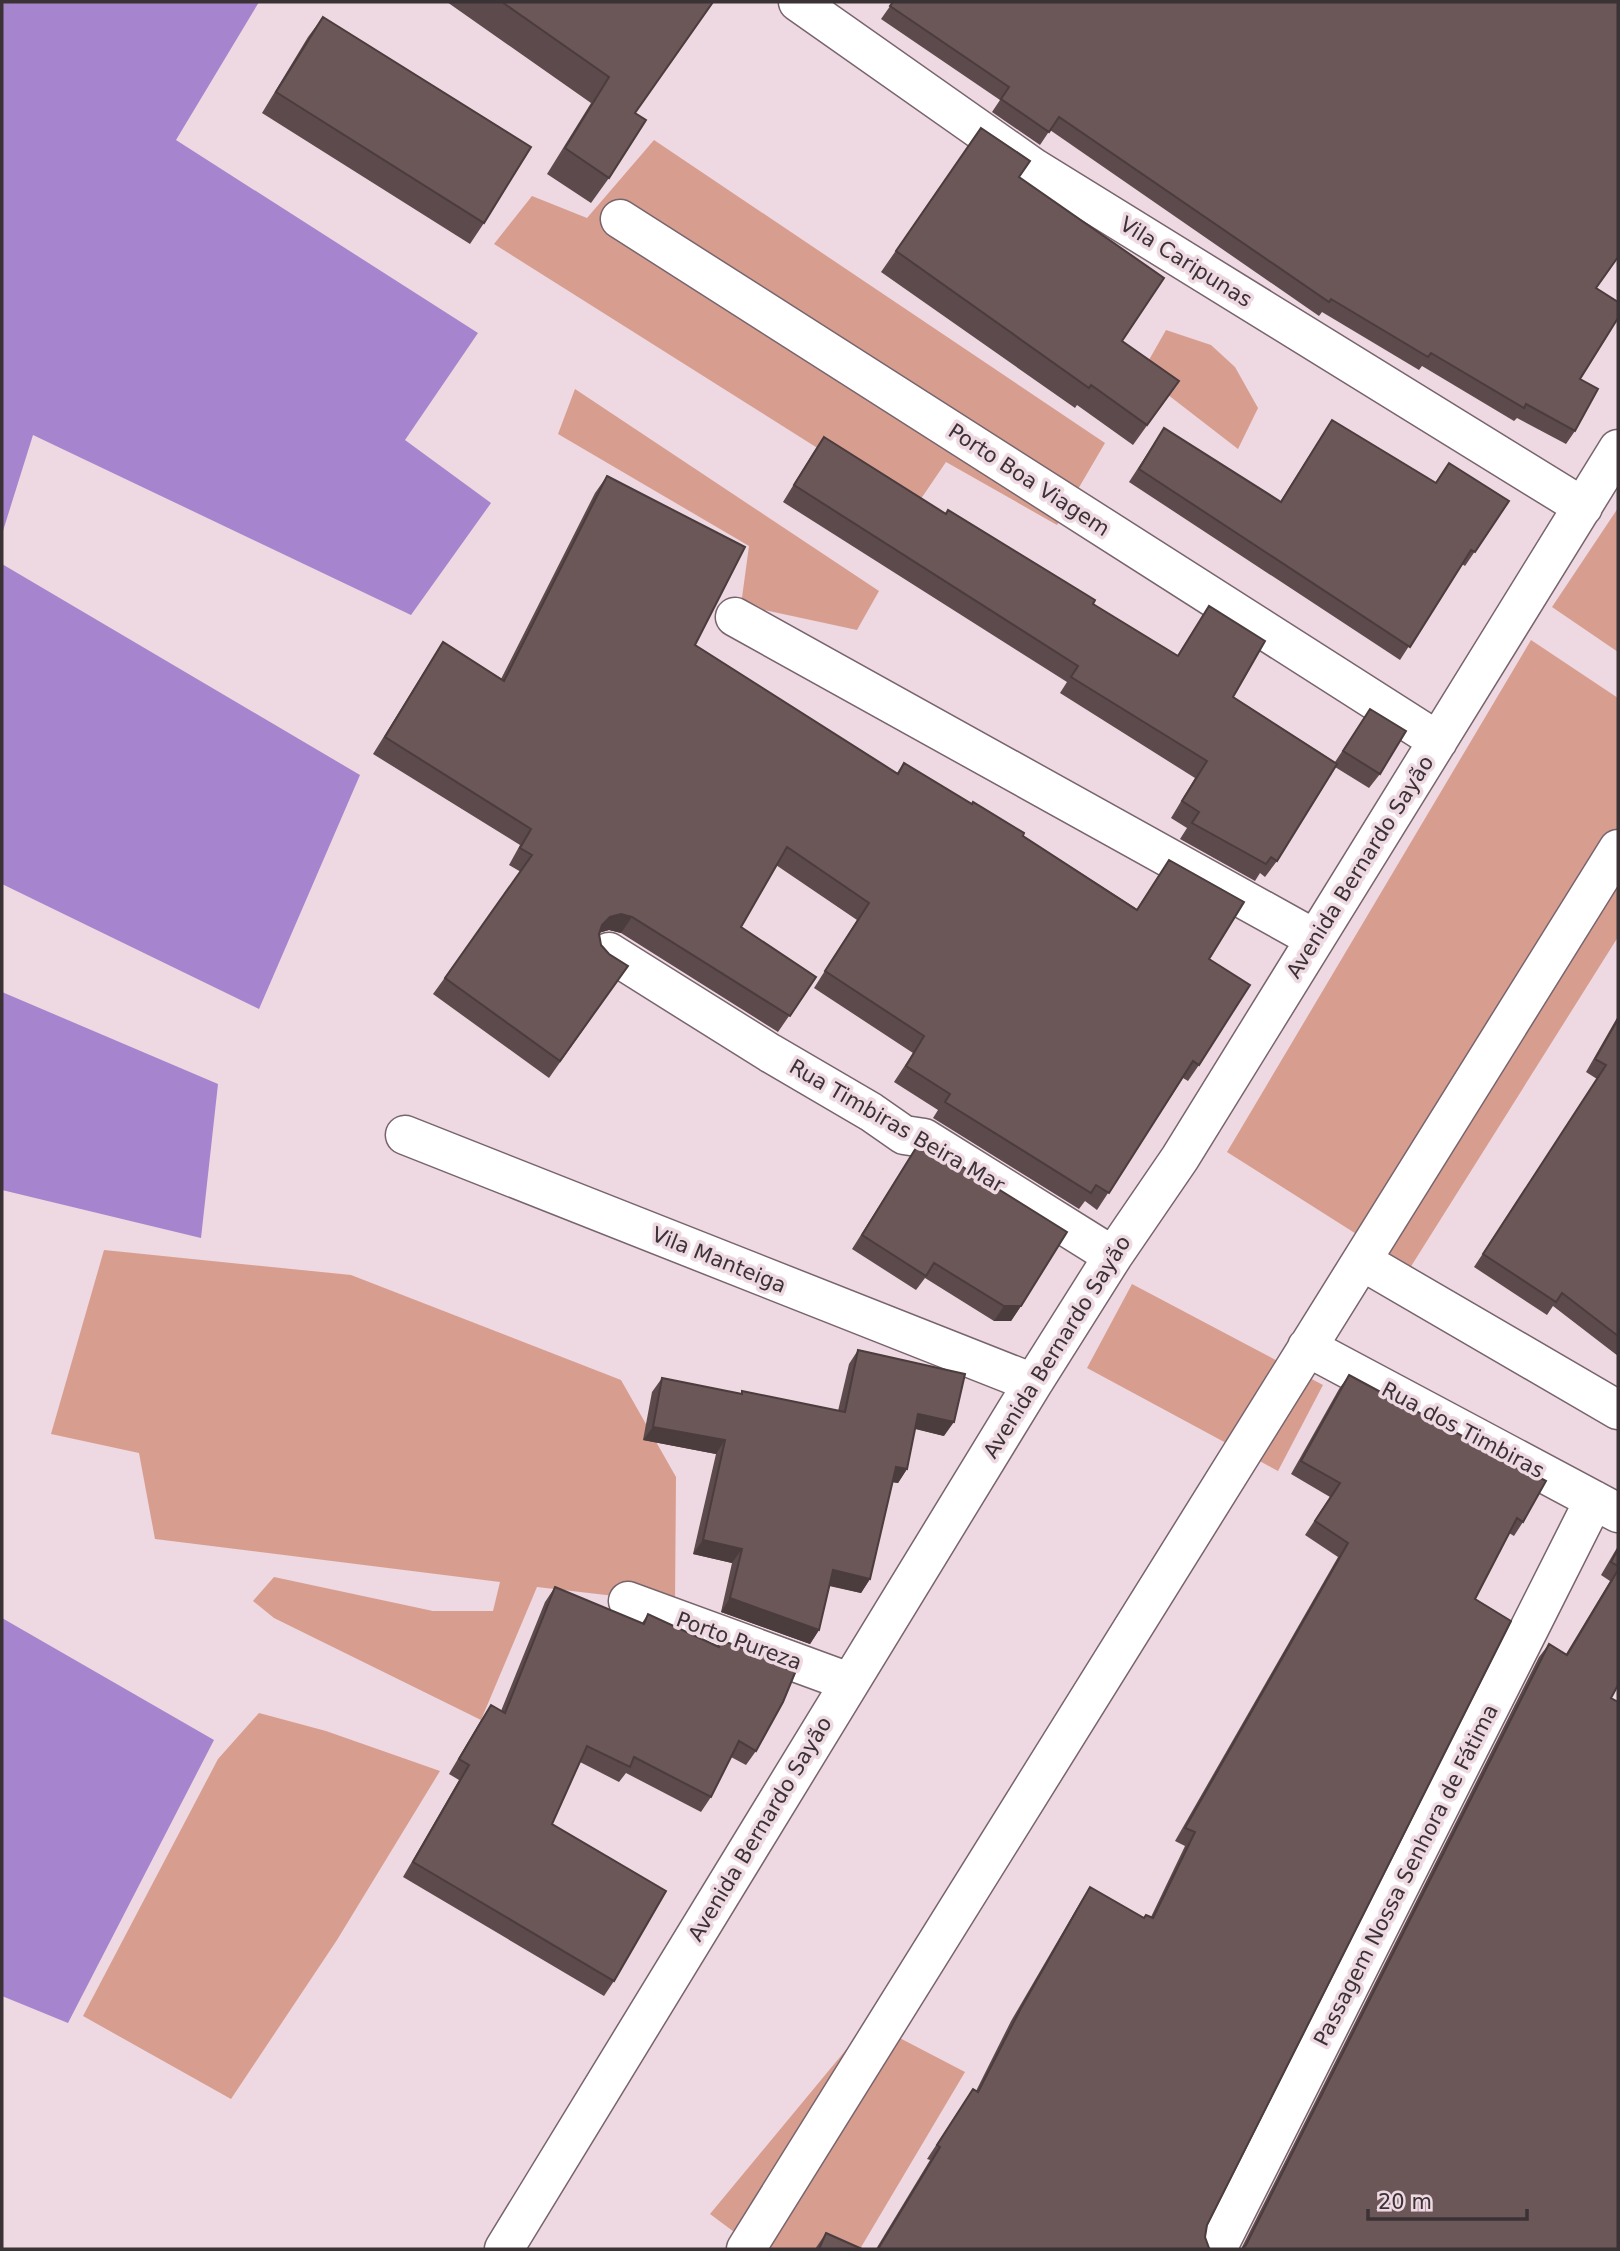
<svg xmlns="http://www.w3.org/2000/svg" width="1620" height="2251" font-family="'DejaVu Sans',sans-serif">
<rect width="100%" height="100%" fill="#eed8e1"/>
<path fill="#d79e8f" d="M654,140L1105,443L1057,525L946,462L914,509L494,244L532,196L587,218Z
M1166,330L1211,345L1235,367L1258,408L1238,449L1141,374Z
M575,389L879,591L857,630L741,605L749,546L558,434Z
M1618,508V652L1552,607Z
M1531,640L1618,698V937L1410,1268L1227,1152Z
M104,1250L351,1275L621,1380L676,1477L675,1603L537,1587L481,1720L274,1618L253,1601L274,1577L433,1611H493L500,1582L155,1539L139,1453L51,1434Z
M1132,1284L1323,1385L1278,1471L1087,1368Z
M259,1713L326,1731L440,1771L337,1940L231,2099L83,2016L218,1759Z
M869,2022L965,2072L860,2249H822L817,2247L815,2249H757L710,2214Z"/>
<path fill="#a784ce" d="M2,2H259L176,140L478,333L405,440L491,503L411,615L33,435L2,534Z
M2,564L360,775L259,1009L2,884Z
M2,992L218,1084L201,1238L2,1190Z
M2,1618L214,1740L68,2023L2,1996Z"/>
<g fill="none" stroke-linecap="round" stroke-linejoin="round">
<g stroke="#78646d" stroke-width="41">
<path id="minor" d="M798,2L1034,168L1583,507
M620,219L1438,741
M735,617L1315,939
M609,952L770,1053L871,1112L904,1135L924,1138L1113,1256
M405,1135L1033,1383
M1362,1261L1618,1410
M1307,1347L1618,1513
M628,1601L849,1682
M504,2249L1033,1383L1113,1256L1180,1158L1618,449
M746,2249L1618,849
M1217,2249L1594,1500"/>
</g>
<use href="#minor" stroke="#fff" stroke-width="38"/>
</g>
<path fill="#5c4a4c" d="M447,2H713L635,113L609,178L591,203L547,174L591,103Z
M893,2L1596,288L1580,379L1575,431L1566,444L1517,418L1514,421L1422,366L1419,370L1322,312L1319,316L1050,130L1040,145L992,112L1000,100L881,19Z
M323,17L484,223L470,244L262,113L308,37Z
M981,128L1019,177L1122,341L1179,381L1133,445L1077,405L1075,408L881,272Z
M1332,420L1435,483L1449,463L1509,501L1465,566L1462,564L1400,660L1129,482L1164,428L1280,502Z
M824,437L946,514L1177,656L1209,606L1233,697L1335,762L1370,709L1380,774L1369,788L1335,767L1277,861L1265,877L1260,873L1255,881L1180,839L1187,828L1171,818L1195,778L1060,693L1067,682L783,502L813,453Z
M607,476L695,645L897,773L904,763L1023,836L1137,909L1169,860L1209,959L1199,1065L1188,1081L1183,1078L1097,1210L1085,1201L1079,1209L933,1118L938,1110L894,1082L913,1053L814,988L857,920L776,865L741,927L816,977L778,1032L621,933L609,930L599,933L601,945L609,954L628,966L549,1078L433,994L521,872L509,865L520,845L373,754L432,659L443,642L501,679L595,493Z
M1618,1016V1356L1553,1306L1547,1315L1474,1267L1597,1079L1586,1072Z
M919,1143L1021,1306L1011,1321H994L925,1278L916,1290L852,1249Z
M858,1350L944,1436L915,1429L907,1469L898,1483L892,1482L870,1579L861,1593L829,1586L819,1630L810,1644L721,1612L732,1563L693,1554L716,1454L643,1440L652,1392L662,1378L741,1394L742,1391L838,1411L849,1364Z
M1349,1375L1523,1522L1514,1536L1509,1533L1475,1599L1207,2225L1205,2237L1209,2248L1210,2249H876L930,2160L927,2159L973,2089L976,2091L1011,2021L1081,1901L1090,1887L1144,1918L1151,1917L1185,1846L1175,1841L1338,1557L1305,1535L1330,1497L1291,1474L1339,1389Z
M1618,1546V1685L1611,1698L1618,2249H1241L1539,1657L1549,1644L1566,1654L1610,1581L1601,1575Z
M555,1587L642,1623L648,1614L717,1646L721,1640L756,1751L746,1765L731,1757L711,1797L701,1812L626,1773L619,1782L580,1762L552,1824L614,1981L604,1996L403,1877L459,1780L449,1774L481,1720L491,1705L501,1711L545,1602Z
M826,2233L862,2249H815Z"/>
<path fill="#4b3c3e" d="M621,914L632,917L621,933L609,930L598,933L602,925L610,917Z
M1004,1306H1021L1011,1321H994Z
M918,1414L954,1422L944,1436L909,1427Z
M653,1427L725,1440L716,1454L643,1440Z
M896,1467L907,1469L898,1483L886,1481Z
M703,1540L742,1549L732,1563L693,1554Z
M833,1570L870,1579L861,1593L823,1584Z
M730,1598L819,1630L810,1644L721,1612Z"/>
<path fill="#6b5658" stroke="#4b3c3e" stroke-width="2" d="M502,2H713L635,113L646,120L609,178L565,148L609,77Z
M893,2H1618V257L1596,288L1618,302V318L1580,379L1598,389L1575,431L1526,404L1524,408L1431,353L1428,357L1331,299L1329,302L1059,117L1049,132L1001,99L1009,87L890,6Z
M323,17L531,147L484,223L276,92Z
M981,128L1030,161L1019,177L1164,278L1122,341L1179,381L1147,425L1091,385L1089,388L896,251Z
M1332,420L1436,483L1449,463L1509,501L1475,552L1471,550L1410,647L1139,469L1164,428L1281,502Z
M824,437L946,514L948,510L1095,600L1093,604L1178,656L1209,606L1265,641L1233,697L1337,764L1277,861L1271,857L1266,864L1192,823L1199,812L1182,801L1207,761L1071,677L1078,666L794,485Z
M607,476L745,547L695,645L898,774L904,763L972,804L973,802L1024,833L1023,836L1137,910L1169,860L1244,902L1209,959L1250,985L1199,1065L1193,1061L1109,1193L1096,1185L1091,1193L945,1102L950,1094L906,1066L924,1036L825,971L869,903L787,847L741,927L816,977L790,1016L632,917L621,914L610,917L602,925L599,934L601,945L609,954L628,966L560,1061L445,978L532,855L520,848L531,829L385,737L443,642L504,681Z
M1370,709L1406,731L1380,774L1343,751Z
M1618,1019V1336L1562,1293L1556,1302L1483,1254L1606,1065L1595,1059Z
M919,1143L926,1144L1067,1232L1021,1306H1004L934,1263L926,1276L862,1235Z
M858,1350L965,1374L954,1422L918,1414L907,1469L896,1467L870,1579L833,1570L819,1630L730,1598L742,1549L703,1540L725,1440L653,1427L662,1378L742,1394V1391L845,1412Z
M1349,1375L1546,1481L1523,1522L1517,1518L1475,1599L1511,1621L1207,2225L1205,2237L1209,2248L1210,2249H878L940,2147L937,2145L973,2089L978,2092L1021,2008L1090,1887L1144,1918L1146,1915L1153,1918L1195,1832L1185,1828L1348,1543L1315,1521L1340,1483L1301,1461Z
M1618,1549V1566L1611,1562Z
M1618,1570V1685L1611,1698L1618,1702V2249H1242L1246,2245L1549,1644L1567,1655Z
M555,1587L644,1624L648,1614L719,1647L721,1640L797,1668L783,1702L756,1751L739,1741L711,1797L634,1757L630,1767L587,1746L552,1824L666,1891L614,1981L413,1862L469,1765L459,1759L491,1705L505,1713Z
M826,2233L862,2249H819Z"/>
<g text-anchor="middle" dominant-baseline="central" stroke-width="7" stroke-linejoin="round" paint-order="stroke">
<g font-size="21" fill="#3a3235" stroke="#eed8e1">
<text transform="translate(1186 262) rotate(32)">Vila Caripunas</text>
<text transform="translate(1029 480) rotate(33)">Porto Boa Viagem</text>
<text transform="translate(1360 867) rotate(-58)">Avenida Bernardo Sayão</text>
<text transform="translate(897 1126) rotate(30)">Rua Timbiras Beira Mar</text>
<text transform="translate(719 1260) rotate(22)">Vila Manteiga</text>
<text transform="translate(1057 1347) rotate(-58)">Avenida Bernardo Sayão</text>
<text transform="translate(1463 1430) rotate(28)">Rua dos Timbiras</text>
<text transform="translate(739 1641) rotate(20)">Porto Pureza</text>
<text transform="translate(760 1829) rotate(-59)">Avenida Bernardo Sayão</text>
<text transform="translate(1406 1875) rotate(-63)">Passagem Nossa Senhora de Fátima</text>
</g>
</g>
<rect width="1620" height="2251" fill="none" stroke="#3a3235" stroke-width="7"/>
<path d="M1368 2209v10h159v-10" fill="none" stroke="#3a3235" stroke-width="3.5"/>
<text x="1378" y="2209" font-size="21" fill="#3a3235" stroke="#eed8e1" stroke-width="5" paint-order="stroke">20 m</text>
</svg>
